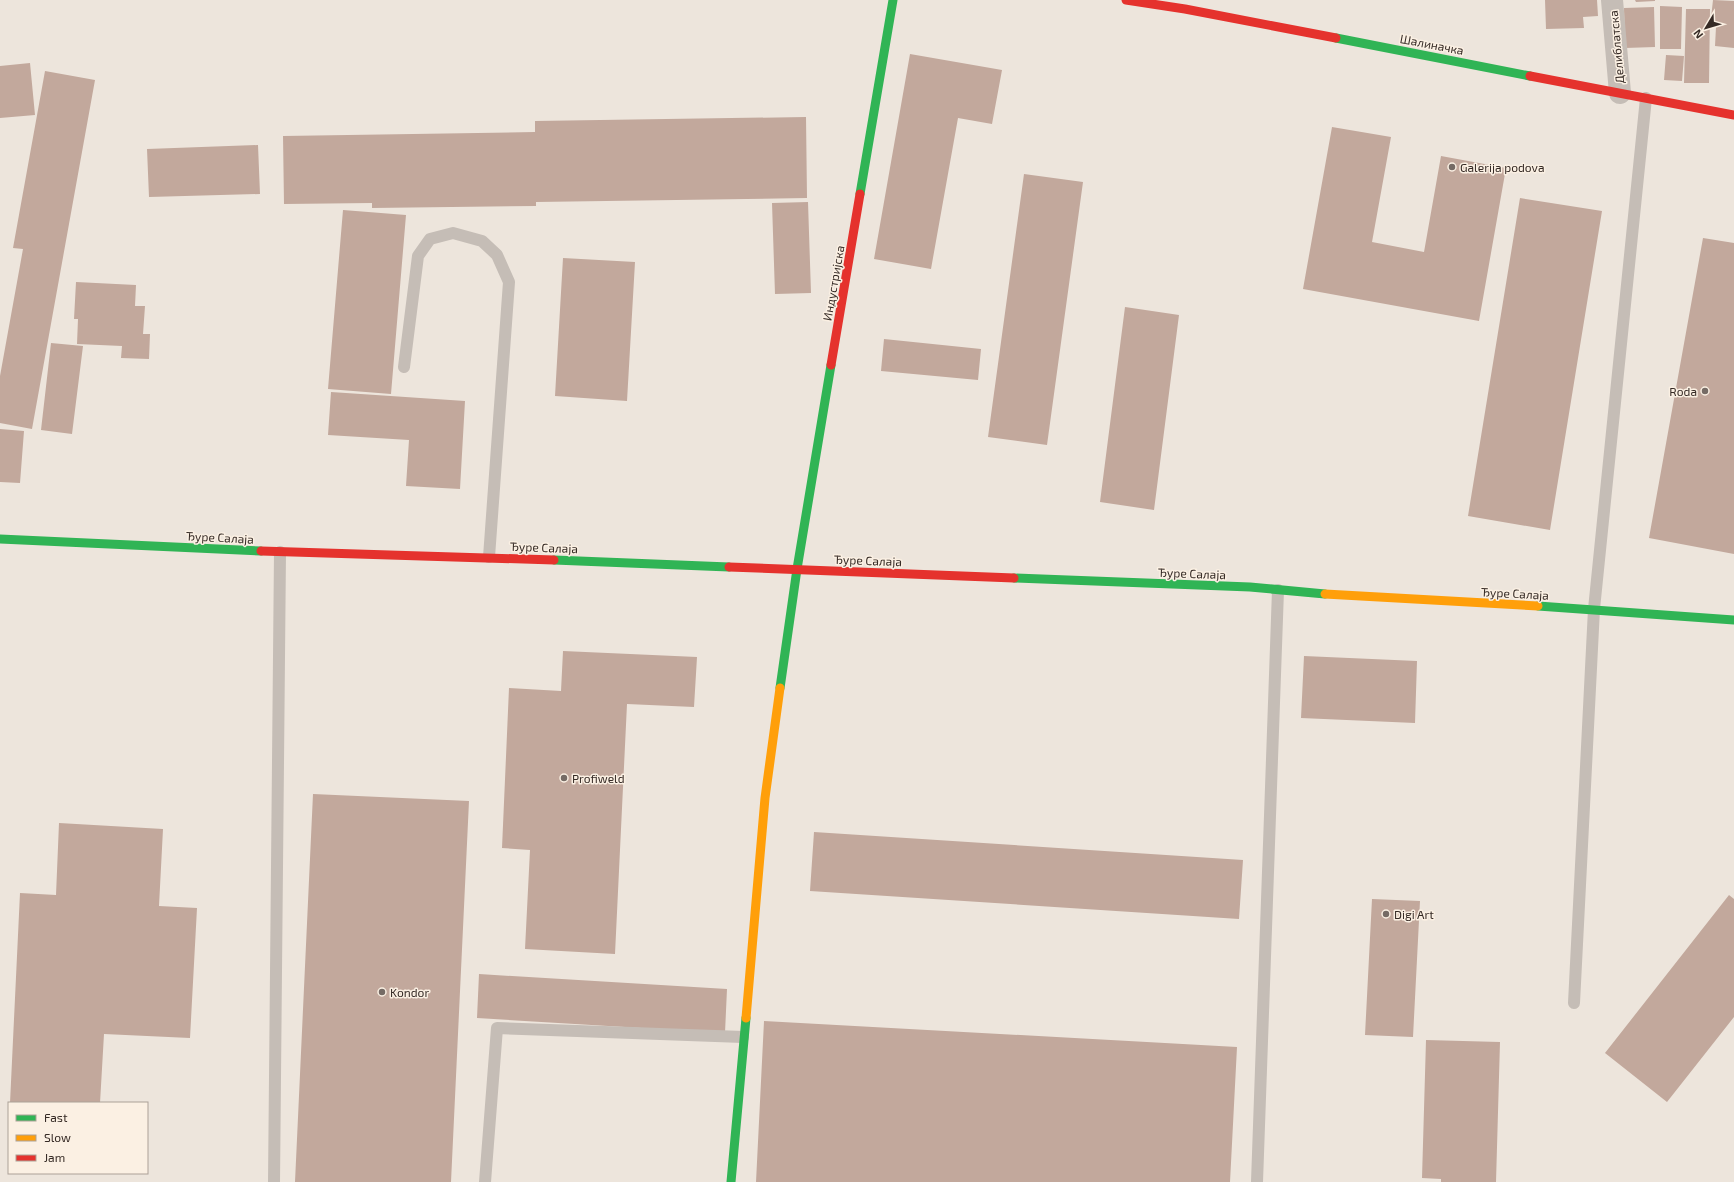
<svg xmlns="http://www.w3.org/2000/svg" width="1734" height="1182" font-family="'Exo 2',sans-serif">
<rect width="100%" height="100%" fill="#ede5dc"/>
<path fill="#c2a89c" d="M1545,0H1597L1598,16L1583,17L1584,28L1546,29Z
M1635,0H1655V1L1636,2Z
M1713,0L1734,1V48L1715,46L1716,27H1710Z
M1660,6L1682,7L1681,49H1660Z
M1654,7L1655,47L1625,48L1624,8Z
M1686,9H1710L1709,83H1684Z
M910,54L1002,70L992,124L958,118L931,269L874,259Z
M1666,55L1684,56L1682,81L1664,80Z
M30,63L35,115L0,118V66Z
M45,71L95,80L32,429L0,423V376L23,249L13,248Z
M806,117L807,198L536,202V206L372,208V203L284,204L283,136L535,132V121Z
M1332,127L1391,137L1372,242L1424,252L1441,156L1506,168L1479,321L1303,289Z
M258,145L260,194L149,197L147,149Z
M1024,174L1083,182L1047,445L988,437Z
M1520,198L1602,211L1550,530L1468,516Z
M808,202L811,293L775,294L772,203Z
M343,210L406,215L391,394L328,389Z
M1703,238L1734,243V554L1649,538Z
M563,258L635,262L627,401L555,396Z
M76,282L136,285L135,306H145L143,334H150L149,359L121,358L122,346L77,344L78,319H74Z
M1125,307L1179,315L1154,510L1100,502Z
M884,339L981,349L978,380L881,371Z
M51,343L83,346L72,434L41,430Z
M331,392L465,401L460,489L406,486L409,440L328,435Z
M0,429L24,431L20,483L0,482Z
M563,651L697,657L694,707L627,704L615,954L525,949L530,850L502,848L509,688L561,691Z
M1304,656L1417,661L1415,723L1301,718Z
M313,794L469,801L451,1182H295Z
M59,823L163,829L159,906L197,908L190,1038L104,1034L100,1103H10L20,893L56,895Z
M814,832L1243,860L1239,919L810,891Z
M1729,895L1734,899V1017L1667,1102L1605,1053Z
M1372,899L1420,901L1413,1037L1365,1035Z
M479,974L727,989L725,1033L477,1018Z
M764,1021L1237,1047L1230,1182H756Z
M1426,1040L1500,1042L1496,1182H1441V1179L1422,1178Z"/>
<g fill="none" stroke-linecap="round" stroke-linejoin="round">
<path stroke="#c5bdb6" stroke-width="12" d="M404,367L418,256L430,239L453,233L482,241L497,255L509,282L489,557
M1574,1003L1594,609L1646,98
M274,1182L280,552
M485,1182L497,1028L743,1037
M1257,1182L1278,590"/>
<path stroke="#c5bdb6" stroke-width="22" d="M1612,0L1620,93"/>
<path stroke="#30b455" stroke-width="9" d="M1336,38L1530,76
M860,194L893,0
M0,539L261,551
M554,560L729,567
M1014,578L1250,587L1325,594
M1538,606L1734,620
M780,688L797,569L831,365
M731,1182L746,1018"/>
<path stroke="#ff9f0a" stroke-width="9" d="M1325,594L1538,606
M746,1018L765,798L780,688"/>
<path stroke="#e5322d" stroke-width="9" d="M1126,0L1185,9L1336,38
M1530,76L1734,115
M831,365L860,194
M261,551L554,560
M729,567L1014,578"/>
</g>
<g fill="#756b65" stroke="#fbf0e3" stroke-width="1.5">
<circle cx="1452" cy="167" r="4"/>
<circle cx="1705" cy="391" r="4"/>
<circle cx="564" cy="778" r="4"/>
<circle cx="1386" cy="914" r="4"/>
<circle cx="382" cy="992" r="4"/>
</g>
<g text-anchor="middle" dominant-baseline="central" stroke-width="3" stroke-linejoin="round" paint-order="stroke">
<g font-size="12" fill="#352a25" stroke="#fbf0e3">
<text transform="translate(1432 44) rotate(11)">Шалиначка</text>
<text transform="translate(1616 47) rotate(-95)">Делиблатска</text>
<text transform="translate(833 283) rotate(-80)">Индустријска</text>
<text transform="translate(220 537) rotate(3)">Ђуре Салаја</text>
<text transform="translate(544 547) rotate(2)">Ђуре Салаја</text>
<text transform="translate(868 560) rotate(2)">Ђуре Салаја</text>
<text transform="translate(1192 573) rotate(2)">Ђуре Салаја</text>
<text transform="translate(1515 593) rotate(3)">Ђуре Салаја</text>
</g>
<g font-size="12" fill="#352a25" stroke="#fbf0e3" text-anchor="start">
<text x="1460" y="167">Galerija podova</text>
<text x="1697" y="391" text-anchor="end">Roda</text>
<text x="572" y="778">Profiweld</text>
<text x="1394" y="914">Digi Art</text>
<text x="390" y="992">Kondor</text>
</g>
</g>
<rect x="8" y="1102" width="140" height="72" fill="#fbf0e3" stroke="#aca197"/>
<rect x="16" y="1115" width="20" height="6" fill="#30b455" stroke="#aca197"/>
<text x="44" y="1122" font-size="12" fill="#352a25">Fast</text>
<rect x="16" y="1135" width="20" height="6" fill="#ff9f0a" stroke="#aca197"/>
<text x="44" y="1142" font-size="12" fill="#352a25">Slow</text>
<rect x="16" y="1155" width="20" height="6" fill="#e5322d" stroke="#aca197"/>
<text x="44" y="1162" font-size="12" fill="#352a25">Jam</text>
<g transform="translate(1706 28) rotate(232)" stroke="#fbf0e3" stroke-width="3" paint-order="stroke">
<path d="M0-3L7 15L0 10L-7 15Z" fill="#352a25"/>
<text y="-6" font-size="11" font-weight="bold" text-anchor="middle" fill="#352a25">N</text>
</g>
</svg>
